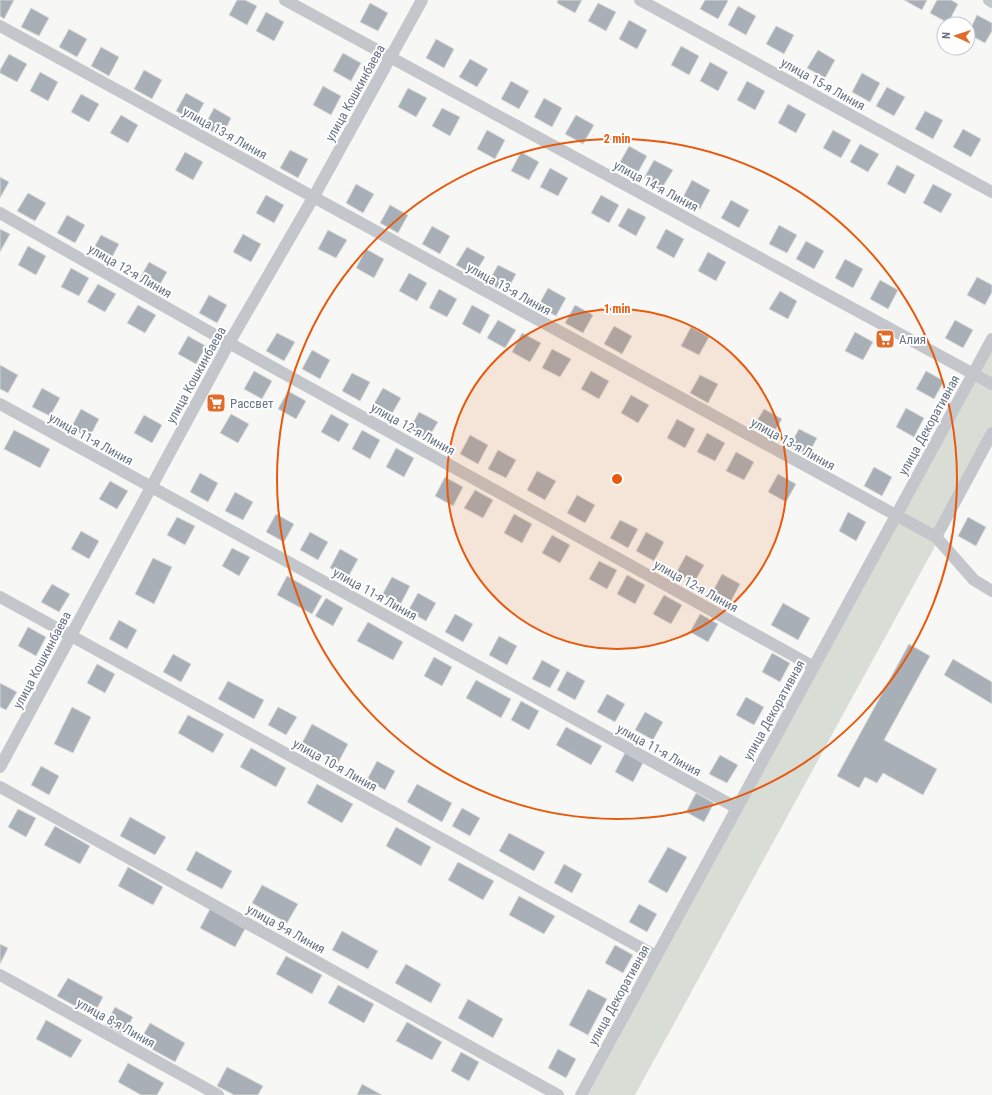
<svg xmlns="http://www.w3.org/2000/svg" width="992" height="1095" font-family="'Roboto Condensed',sans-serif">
<rect width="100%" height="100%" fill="#f7f8f5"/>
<path fill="#d8ded6" d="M992,350V442L635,1095H588Z"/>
<path fill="#a9afb7" stroke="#d9d9d7" d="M0,0H14L4,19L0,16Z
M237,0H245L257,6L247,25L229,15Z
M558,0H582L575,13L557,3Z
M705,0H727L728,1L718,19L700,9Z
M904,0H927L922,10Z
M937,0H951L958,4L948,23L930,13Z
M370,3L388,13L378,31L360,22Z
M598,3L616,12L606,31L588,21Z
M738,6L756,16L746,35L728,25Z
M31,8L49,18L39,36L21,27Z
M266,12L284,22L274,41L256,31Z
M977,15L992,23V31L985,43L968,34Z
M629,20L647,30L637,49L619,39Z
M776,26L794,35L784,54L766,44Z
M69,29L87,39L77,57L59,47Z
M436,39L454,49L444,68L426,58Z
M681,46L699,56L689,75L671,65Z
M101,47L119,57L109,76L91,66Z
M818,50L835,60L825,78L807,68Z
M343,53L361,63L351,81L333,71Z
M9,54L27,64L17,82L0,73V70Z
M470,59L488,69L477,87L459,77Z
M710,62L728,72L718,91L700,81Z
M144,70L162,80L152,99L134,89Z
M40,72L58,82L48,101L30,91Z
M862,73L880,83L870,102L852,92Z
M511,81L529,91L519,109L501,99Z
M747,81L765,91L755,110L737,100Z
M323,86L341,96L331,115L313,105Z
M887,87L905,97L894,116L876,106Z
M408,88L427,98L416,117L398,107Z
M186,93L204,103L194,121L176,111Z
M81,94L99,104L89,122L71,112Z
M544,98L562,108L552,127L534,117Z
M788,104L806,114L796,133L778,123Z
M214,108L231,118L222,137L204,127Z
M442,108L460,117L450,136L432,126Z
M925,111L943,120L933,139L915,129Z
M121,115L138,125L128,143L110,133Z
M576,115L594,125L583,144L565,134Z
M963,129L981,139L971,157L953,147Z
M487,130L505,140L495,159L477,149Z
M833,130L851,140L841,158L823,148Z
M860,144L879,154L868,172L850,162Z
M629,146L647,156L637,174L619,164Z
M290,150L308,159L298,178L280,168Z
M185,152L203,162L193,180L175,170Z
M521,152L539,162L529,180L511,171Z
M654,160L673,170L662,188L644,178Z
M897,165L915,175L905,194L887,184Z
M550,168L568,178L558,196L540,187Z
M0,177L9,182L0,198Z
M692,180L710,190L700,209L682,199Z
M356,184L374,194L363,213L346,203Z
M933,184L952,194L941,213L923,203Z
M28,193L46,203L35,221L17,211Z
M266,195L284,205L274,223L256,213Z
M601,195L619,205L609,223L591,213Z
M731,200L749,210L739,228L721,218Z
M390,205L408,215L398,233L380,223Z
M628,208L646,217L636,236L618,226Z
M67,215L85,225L75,243L57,233Z
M779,225L797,235L787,253L769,244Z
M432,226L450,236L440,254L422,244Z
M0,229L10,234L0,252Z
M666,229L684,239L674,258L656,248Z
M328,230L347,240L336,258L318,249Z
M243,234L261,244L251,262L233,252Z
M101,235L119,244L109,263L91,253Z
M806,241L824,251L814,269L796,259Z
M28,246L46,256L36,275L18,265Z
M467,247L485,257L474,275L456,265Z
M366,249L384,259L374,278L356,268Z
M708,252L726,262L716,281L698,271Z
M845,259L863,269L853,288L835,278Z
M149,262L167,272L157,290L139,280Z
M498,265L516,274L506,293L488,283Z
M71,268L89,278L79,296L61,287Z
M409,273L427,283L417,301L399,291Z
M977,277L992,285V292L985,305L967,295Z
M880,280L898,290L888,309L870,299Z
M98,284L116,294L105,312L87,302Z
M548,288L566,298L556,316L538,306Z
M439,289L457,299L447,317L429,308Z
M780,291L797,301L788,319L769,309Z
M209,295L227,305L217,323L199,313Z
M138,305L156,315L145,333L127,323Z
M472,305L490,315L480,334L462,324Z
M575,305L593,315L583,333L565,323Z
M498,320L516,330L505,348L487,338Z
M955,320L973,330L963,348L945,338Z
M614,326L632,336L622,354L604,344Z
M691,327L709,337L699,355L681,346Z
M855,332L873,342L863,360L845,351Z
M277,333L295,342L284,361L266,351Z
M522,333L541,343L530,362L512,352Z
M188,336L206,346L196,364L178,354Z
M552,349L571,359L560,377L542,368Z
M312,350L330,360L320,379L302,369Z
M0,365L18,375L8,393L0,389Z
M254,371L272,381L262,399L244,389Z
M591,371L609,381L599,399L581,389Z
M926,371L944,381L934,399L916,389Z
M352,373L370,382L360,401L342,391Z
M700,375L718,384L708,403L690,393Z
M42,388L60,398L50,416L32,407Z
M383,388L401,398L390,417L372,407Z
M288,391L306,401L296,419L278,409Z
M631,395L649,405L638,423L621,413Z
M906,408L924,418L914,437L896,427Z
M81,409L99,419L89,438L71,428Z
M764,409L782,419L771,437L753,427Z
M419,412L438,422L427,440L409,430Z
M231,414L249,424L238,443L220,433Z
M331,414L349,424L339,442L321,432Z
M144,415L162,425L152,443L134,433Z
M677,419L695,429L685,448L667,438Z
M799,429L817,438L807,457L789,447Z
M14,430L50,449L40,468L4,449Z
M362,430L380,440L370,459L352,449Z
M707,433L725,443L715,461L697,452Z
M470,435L488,445L478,464L460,454Z
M396,448L414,458L404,477L386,467Z
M498,450L516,460L506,478L488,469Z
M736,452L754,462L744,480L726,471Z
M874,467L892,477L882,496L864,486Z
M537,471L556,481L545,500L527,490Z
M200,473L218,483L208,502L190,492Z
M778,474L796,484L786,502L768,492Z
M445,477L463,487L453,506L435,496Z
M110,481L128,491L117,509L99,499Z
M475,490L493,500L483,518L464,508Z
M235,492L253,502L243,520L225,511Z
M577,495L595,505L585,523L567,513Z
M848,512L866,522L856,541L839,531Z
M276,514L294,524L284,542L266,532Z
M514,514L532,524L522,543L504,533Z
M177,517L195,526L185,545L167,535Z
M968,517L986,527L976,546L958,536Z
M620,520L638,529L628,548L610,538Z
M81,531L99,541L89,559L71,549Z
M310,532L328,542L318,560L300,550Z
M646,532L664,542L654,561L636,551Z
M552,535L570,545L560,563L542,553Z
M232,548L250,557L239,576L222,566Z
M340,549L358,559L348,577L330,568Z
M686,555L704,565L694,583L676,573Z
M153,558L172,567L154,604L135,594Z
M599,561L617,570L607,589L589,579Z
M722,574L740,584L730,603L712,593Z
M627,575L645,585L635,604L617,594Z
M287,576L322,596L312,614L277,595Z
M392,577L410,586L400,605L382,595Z
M52,584L70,594L59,612L41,602Z
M418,593L436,603L426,621L408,611Z
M664,595L682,605L671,624L653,614Z
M326,598L343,608L333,626L315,616Z
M783,603L810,618L798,640L771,625Z
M455,614L473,624L463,642L445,632Z
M700,614L718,624L708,642L690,632Z
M119,620L137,630L127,649L109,639Z
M368,622L403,642L393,660L357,641Z
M28,627L46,637L36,656L18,646Z
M499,636L517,646L507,665L489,655Z
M909,644L930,656L884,740L937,769L923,795L883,773L877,783L865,777L859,788L837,776Z
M772,653L790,663L780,682L762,672Z
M173,654L191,664L181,682L163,672Z
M434,657L452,667L442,686L424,676Z
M953,659L992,682V704L944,675Z
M542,660L560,670L550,688L532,679Z
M97,664L115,674L105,693L87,683Z
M567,671L585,681L575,700L557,690Z
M476,680L511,699L501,718L466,698Z
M228,681L264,700L254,719L218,699Z
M0,683L17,692L6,710L0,707Z
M607,694L625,704L615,722L597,712Z
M746,697L764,707L754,725L736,715Z
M521,701L539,711L529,730L511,720Z
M72,707L91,717L73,753L54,744Z
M278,707L297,717L286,735L268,725Z
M645,712L663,722L653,740L635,730Z
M188,715L224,734L213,753L178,733Z
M312,724L348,744L338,763L302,743Z
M566,727L602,746L591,765L556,745Z
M251,748L286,768L276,787L240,767Z
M625,753L643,763L633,782L615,772Z
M720,755L738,765L727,783L709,774Z
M377,761L395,771L385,790L367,780Z
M41,766L59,776L49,795L31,785Z
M317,784L353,804L342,823L307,803Z
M417,784L452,803L442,822L407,802Z
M696,793L714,803L704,822L686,812Z
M462,808L480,818L470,836L452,826Z
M18,809L36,818L26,837L8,827Z
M130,817L166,837L155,855L120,836Z
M55,826L90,846L80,864L44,845Z
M396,827L431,847L421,866L386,846Z
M509,833L545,852L534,871L499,851Z
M668,847L687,857L667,893L648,882Z
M196,851L232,871L222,889L186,870Z
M458,862L494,881L483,900L448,880Z
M564,864L582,874L572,893L554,883Z
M128,867L163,887L153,905L118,886Z
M262,885L298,904L287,923L252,903Z
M519,896L555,916L544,934L509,915Z
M639,904L657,914L647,932L629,922Z
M210,909L245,929L235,947L200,928Z
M342,931L378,951L368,969L332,950Z
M0,944L8,948L0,964Z
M615,945L633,955L623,973L605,963Z
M286,956L322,975L312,994L276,974Z
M406,964L441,984L431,1003L395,983Z
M68,978L103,997L93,1016L57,996Z
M338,985L374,1004L364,1023L328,1003Z
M588,989L607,999L588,1035L569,1025Z
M468,999L503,1019L493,1038L458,1018Z
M115,1007L133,1017L123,1035L105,1025Z
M46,1020L82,1040L71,1058L36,1039Z
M407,1022L442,1042L432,1060L396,1041Z
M150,1023L185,1043L175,1062L139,1042Z
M558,1049L576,1059L566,1078L548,1068Z
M461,1052L479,1062L469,1081L451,1071Z
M128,1063L164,1083L157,1095H141L118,1082Z
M227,1067L263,1086L258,1095H234L217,1086Z
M362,1084L382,1095H357Z"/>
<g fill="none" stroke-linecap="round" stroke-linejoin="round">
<path stroke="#c3c6ca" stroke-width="12" d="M285,0L992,384
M640,0L992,192
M989,0L992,2
M0,26L936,537L974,580L992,591
M0,213L229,343L814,667
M0,404L737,808
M936,537L992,433
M0,597L656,956
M0,767L229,343L313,198L422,0
M0,787L558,1095
M0,975L218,1095
M581,1095L992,339"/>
</g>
<circle cx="617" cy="479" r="170" fill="#e8590c" fill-opacity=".12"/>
<g fill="none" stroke="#e8590c" stroke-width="2">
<circle cx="617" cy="479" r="170"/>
<circle cx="617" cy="479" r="340"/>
</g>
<defs>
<g id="supermarket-square" transform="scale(1)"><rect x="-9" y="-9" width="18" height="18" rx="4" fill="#e06c2c" stroke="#fff"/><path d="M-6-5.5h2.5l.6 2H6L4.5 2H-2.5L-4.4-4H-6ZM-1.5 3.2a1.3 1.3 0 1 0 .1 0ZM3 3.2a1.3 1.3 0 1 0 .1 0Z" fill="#fff"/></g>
</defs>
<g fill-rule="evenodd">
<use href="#supermarket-square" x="885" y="339"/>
<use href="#supermarket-square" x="216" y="403"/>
</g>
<g text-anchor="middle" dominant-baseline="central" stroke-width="4" stroke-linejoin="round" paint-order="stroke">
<g font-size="13" fill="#677485" stroke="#fff">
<text transform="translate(823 84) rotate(29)">улица 15-я Линия</text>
<text transform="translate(355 93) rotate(-61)">улица Кошкинбаева</text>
<text transform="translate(225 133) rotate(29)">улица 13-я Линия</text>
<text transform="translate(656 186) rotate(28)">улица 14-я Линия</text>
<text transform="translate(130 271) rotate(30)">улица 12-я Линия</text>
<text transform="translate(509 289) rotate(29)">улица 13-я Линия</text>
<text transform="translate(196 375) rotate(-61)">улица Кошкинбаева</text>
<text transform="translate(929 425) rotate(-61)">улица Декоративная</text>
<text transform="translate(413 429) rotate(29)">улица 12-я Линия</text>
<text transform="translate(91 439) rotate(29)">улица 11-я Линия</text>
<text transform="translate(793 444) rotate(29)">улица 13-я Линия</text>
<text transform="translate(696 586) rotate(29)">улица 12-я Линия</text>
<text transform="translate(375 594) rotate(29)">улица 11-я Линия</text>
<text transform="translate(42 660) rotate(-62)">улица Кошкинбаева</text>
<text transform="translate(774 710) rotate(-61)">улица Декоративная</text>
<text transform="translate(659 750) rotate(29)">улица 11-я Линия</text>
<text transform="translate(335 765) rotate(29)">улица 10-я Линия</text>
<text transform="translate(286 929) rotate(29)">улица 9-я Линия</text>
<text transform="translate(619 995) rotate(-61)">улица Декоративная</text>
<text transform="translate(116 1023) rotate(29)">улица 8-я Линия</text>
</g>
<g font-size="13" fill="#677485" stroke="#fff" text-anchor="start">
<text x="899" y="339">Алия</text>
<text x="230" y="403">Рассвет</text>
</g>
</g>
<circle cx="617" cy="479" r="6" fill="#e8590c" stroke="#fff" stroke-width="2"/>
<g font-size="12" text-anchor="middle" font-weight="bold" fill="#e8590c" stroke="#fff" stroke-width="4" stroke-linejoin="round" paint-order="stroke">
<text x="617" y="143">2 min</text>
<text x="617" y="313">1 min</text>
</g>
<g transform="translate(956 36) rotate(273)"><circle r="19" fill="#ffffff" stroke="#c2c7ce"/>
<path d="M0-3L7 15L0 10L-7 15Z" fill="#e06c2c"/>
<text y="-6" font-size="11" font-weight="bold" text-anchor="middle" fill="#677485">N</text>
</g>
</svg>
